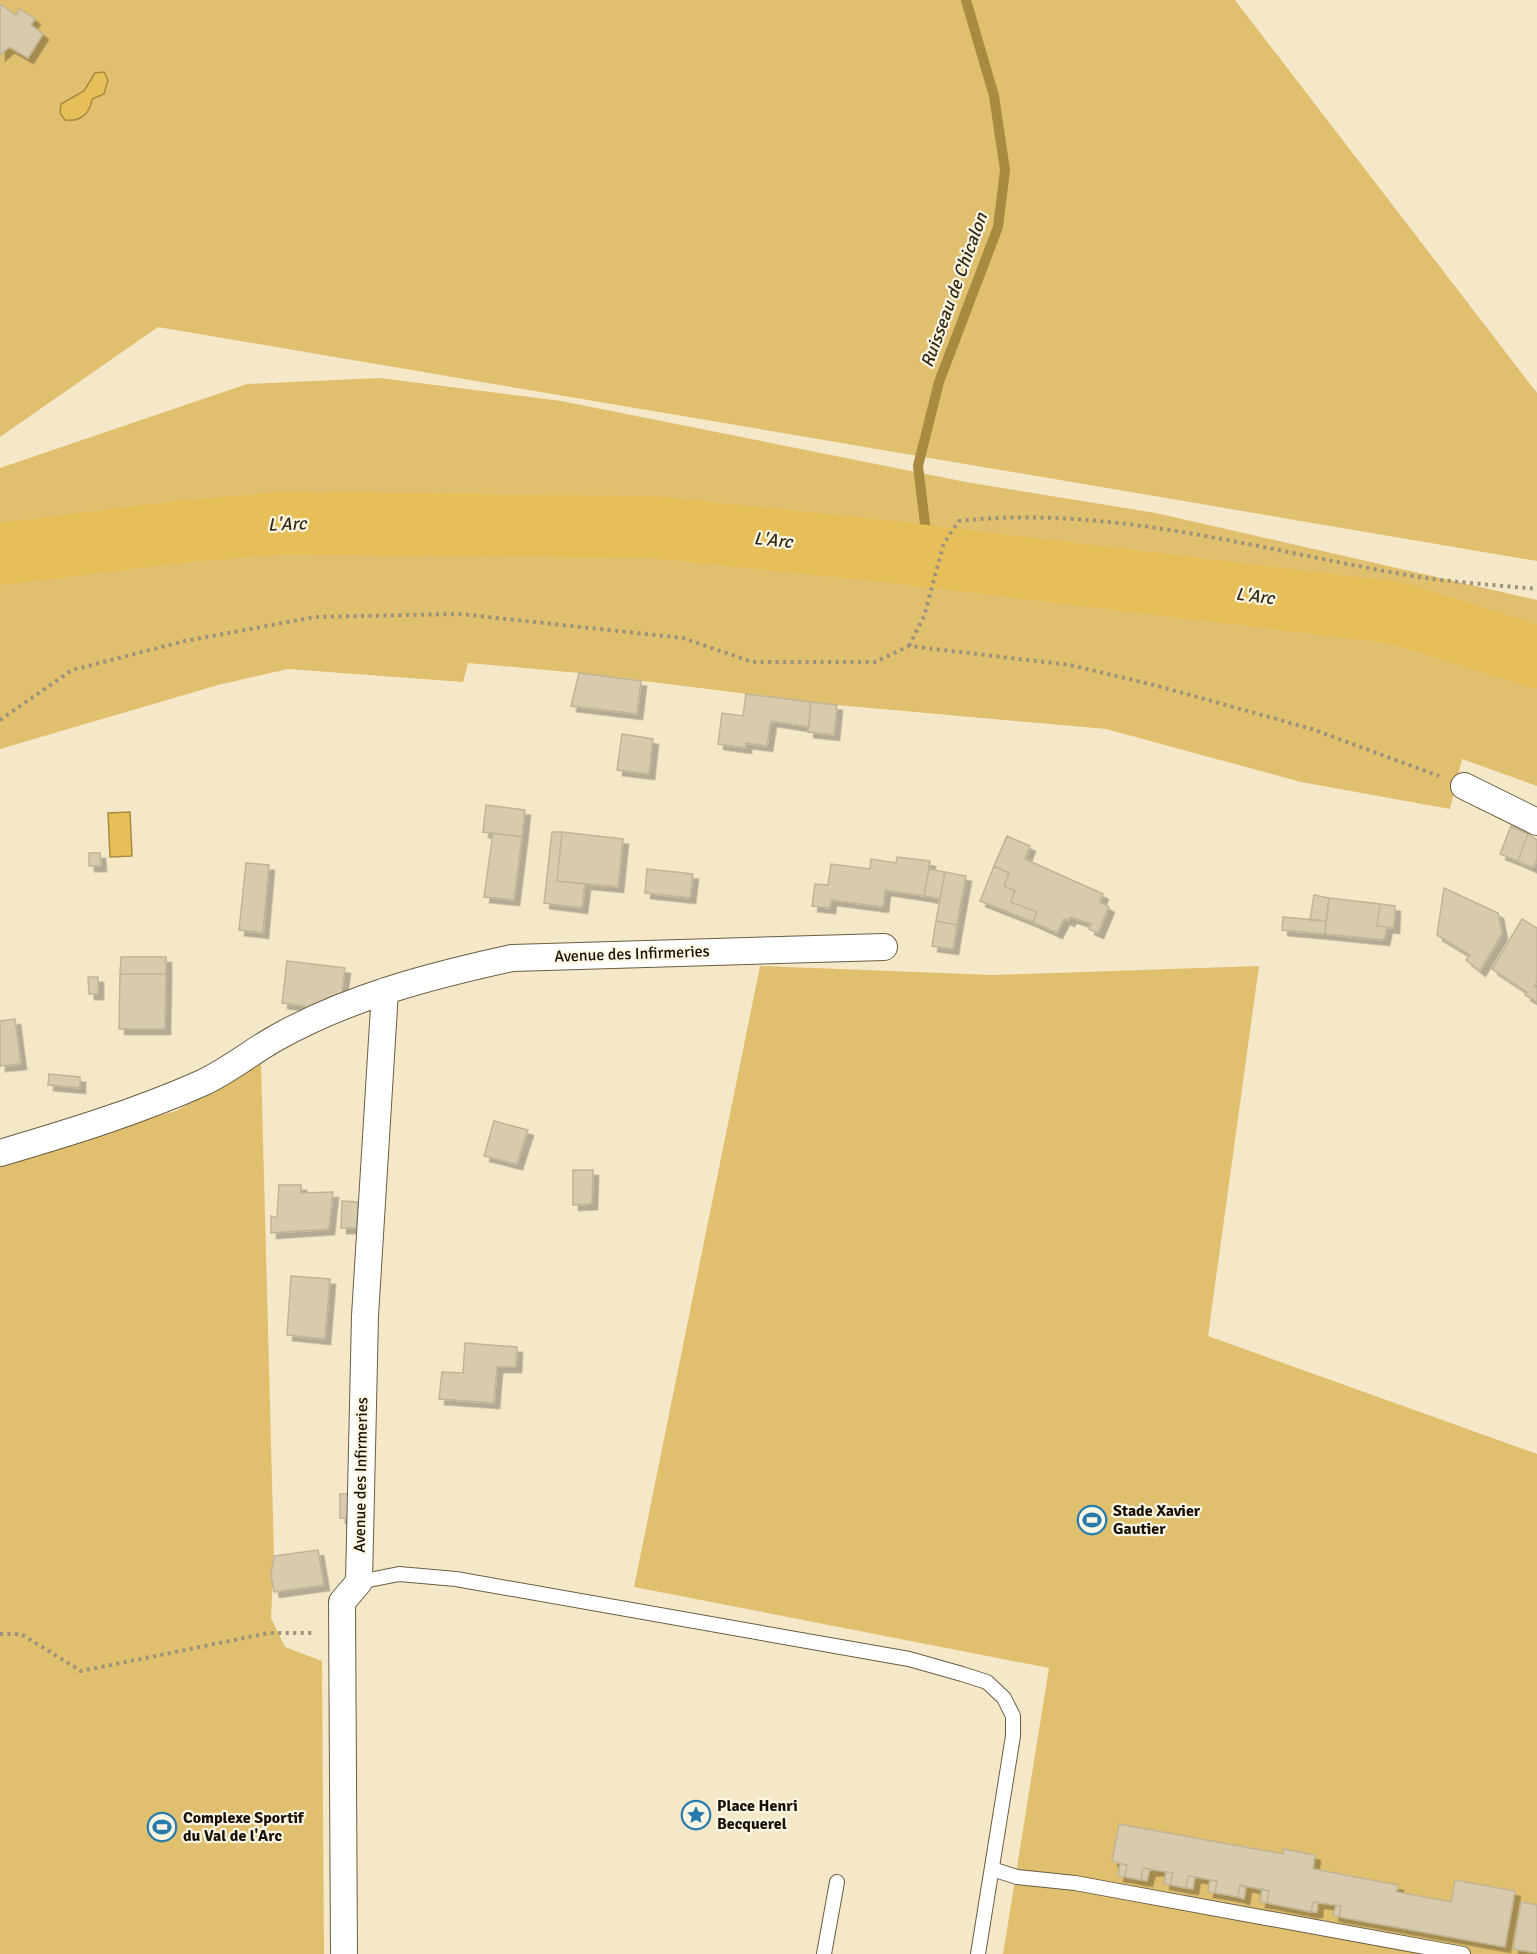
<svg xmlns="http://www.w3.org/2000/svg" width="1537" height="1954" font-family="Signika,sans-serif">
<defs>
<filter id="shadow"><feDropShadow dx="5.5" dy="5.5" stdDeviation="0" flood-color="#0004"/></filter>
</defs>
<rect width="100%" height="100%" fill="#f5e8c9"/>
<path fill="#e0bf6f" d="M0,0H1235L1537,393V561L158,327L0,437Z
M379,378L561,401L971,483L1156,513L1537,600V786L1462,759L1450,809L1301,782L1106,729L837,705L579,673L468,663L463,682L288,669L218,685L0,749V468L247,384Z
M760,966L993,975L1259,966L1208,1336L1537,1454V1954H1003L1049,1668L634,1587Z
M261,1062L274,1556L271,1618L285,1647L322,1661L324,1954H0V1161L176,1111Z"/>
<path fill="#e7bf59" stroke="#a88b40" stroke-width="1.5" d="M104,72L108,80L104,94L92,99C90,114 80,122 65,120L60,113L61,104L84,91L95,73Z
M130,812L132,856L110,857L108,813Z"/>
<g fill="none" stroke-linecap="round" stroke-linejoin="round">
<path stroke="#a88b40" stroke-width="10" d="M929,557L918,466L939,382L998,227L1005,170L994,96L966,0"/>
<path stroke="#e7bf59" stroke-width="62" d="M0,554L188,531L284,523L652,527L893,552L1397,613L1537,657"/>
</g>
<path fill="#d8cbad" stroke="#c0b496" stroke-width="1.5" filter="url(#shadow)" d="M0,4L16,15L20,9L35,19L31,25L43,34L28,58L9,47L0,55Z
M579,673L641,681L637,714L571,706Z
M746,694L811,702L809,727L771,721L767,746L746,743V748L718,744L722,713L743,716Z
M811,702L837,705L834,735L808,732Z
M622,734L653,739L649,774L617,770Z
M486,805L525,810L522,837L483,832Z
M1511,826L1528,834L1518,861L1500,854Z
M552,832H562L557,881L585,884L582,908L544,903Z
M562,832L623,839L618,887L557,881Z
M493,833L522,837L514,900L484,897Z
M1528,834L1537,840V860L1533,868L1518,861Z
M1007,836L1030,846L1025,859L1103,894L1100,902L1109,907L1098,933L1089,929L1091,924L1070,917L1069,921L1064,919L1057,933L1033,922L1037,912L1011,902L1015,891L1004,886L1009,873L994,866Z
M89,853H100L101,866H89Z
M897,857L930,861L924,896L885,890L883,907L831,900L830,908L812,906L815,884L828,885L831,864L870,869L871,859L896,863Z
M246,863L269,865L263,933L239,930Z
M994,866L1009,873L1004,886L1015,891L1011,902L1037,912L1033,922L980,901Z
M647,869L693,874L690,898L645,893Z
M929,869L945,872L940,899L924,896Z
M945,872L966,876L957,925L936,921Z
M1444,888L1498,913L1502,934L1480,971L1466,960L1470,955L1437,935Z
M1314,895L1329,898L1326,921L1310,920Z
M1329,898L1380,904L1377,926L1387,927L1384,940L1325,934Z
M1380,904L1395,906L1394,928L1377,926Z
M1283,917L1326,921L1325,934L1282,930Z
M1522,919L1537,928V981L1534,987L1537,988V1002L1525,995L1527,992L1492,969Z
M936,921L957,925L953,949L932,946Z
M121,957H166V974H120Z
M287,961L345,968L341,997L304,1016L305,1006L282,1003Z
M120,974H166L165,1029H119Z
M88,977H98V994H89Z
M15,1019L21,1064L0,1066V1021Z
M49,1074L80,1077V1088L48,1085Z
M494,1121L528,1130L517,1164L484,1156Z
M573,1170H593L592,1204L573,1205Z
M279,1185H301V1193L333,1192L329,1229L271,1233V1216L277,1218Z
M342,1201L358,1202L357,1228H341Z
M291,1276L330,1279L325,1339L287,1335Z
M465,1343L517,1347L516,1367H497L494,1403L439,1399L442,1372L463,1373Z
M340,1494H351V1518H340Z
M318,1550L324,1585L274,1592L271,1575L274,1556Z
M1119,1824L1283,1854L1284,1849L1315,1855L1313,1869L1398,1885L1397,1892L1451,1902L1455,1880L1515,1891L1505,1947L1339,1917L1341,1906L1313,1902L1311,1912L1267,1903L1269,1891L1240,1885L1238,1897L1215,1893L1217,1881L1195,1877L1188,1876L1186,1888L1170,1885L1173,1873L1143,1868L1141,1880L1125,1877L1127,1865L1112,1861Z
M1120,1864L1127,1865L1125,1877L1118,1876Z
M1143,1868L1150,1869L1147,1881L1141,1880Z
M1166,1872L1173,1873L1170,1885L1164,1884Z
M1188,1876L1195,1877L1193,1889L1186,1888Z
M1210,1880L1217,1881L1215,1893L1208,1892Z
M1240,1885L1246,1887L1244,1899L1238,1897Z
M1262,1889L1269,1891L1267,1903L1260,1902Z
M1313,1902H1318L1317,1912H1311Z
M1521,1902L1537,1905V1953L1513,1949Z
M1336,1906H1341L1339,1917L1333,1915Z"/>
<g fill="none" stroke-linecap="round" stroke-linejoin="round">
<g stroke="#695e43" stroke-width="16">
<path id="service" d="M359,1582L399,1574L456,1579L909,1659L962,1674L987,1682L1004,1698L1013,1716V1736L978,1954
M992,1869L1017,1877L1075,1883L1463,1954
M824,1954L837,1882"/>
</g>
<g stroke="#695e43" stroke-width="28">
<path id="minor" d="M1464,786L1537,822
M0,1153C68,1133 137,1112 202,1083C228,1071 251,1052 276,1038C349,997 430,976 512,958L884,947
M344,1954L342,1602L359,1582L365,1316L385,991"/>
</g>
<path stroke="#9c937c" stroke-width="4" stroke-dasharray="3 4.5" stroke-linecap="butt" d="M909,646L924,616L944,543L959,521C1114,504 1266,552 1419,577C1458,583 1498,585 1537,589
M0,720L72,670L185,641L315,617L460,614L683,638L752,662H875L909,646L1070,665L1154,685L1312,729L1439,776
M0,1634H21L81,1671L269,1633H313"/>
<use href="#service" stroke="#fff" stroke-width="14"/>
<use href="#minor" stroke="#fff" stroke-width="26"/>
</g>
<defs>
<g id="stadium-ring" transform="scale(1.5)"><circle r="9.5" fill="#fdf6e3" stroke="#277cac" stroke-width="1.5"/><path d="M0-5a6.5 5 0 1 0 0 10a6.5 5 0 1 0 0-10ZM-3.5-1.8h7v3.6h-7Z" fill="#277cac"/></g>
<g id="sight-ring" transform="scale(1.5)"><circle r="9.5" fill="#fdf6e3" stroke="#277cac" stroke-width="1.5"/><path d="M0-6L1.8-2.2L6-1.7L2.9 1.2L3.7 5.4L0 3.3L-3.7 5.4L-2.9 1.2L-6-1.7L-1.8-2.2Z" fill="#277cac"/></g>
</defs>
<g fill-rule="evenodd">
<use href="#stadium-ring" x="1092" y="1520"/>
<use href="#sight-ring" x="696" y="1815"/>
<use href="#stadium-ring" x="162" y="1827"/>
</g>
<g text-anchor="middle" dominant-baseline="central" stroke-width="4.5" stroke-linejoin="round" paint-order="stroke">
<g font-size="16" fill="#161207" stroke="#fdf6e3">
<text transform="translate(632 954) rotate(-2)">Avenue des Infirmeries</text>
<text transform="translate(361 1475) rotate(-89)">Avenue des Infirmeries</text>
</g>
<g font-size="16" font-weight="bold" fill="#161207" stroke="#fdf6e3" text-anchor="start">
<text x="1113" y="1511">Stade Xavier<tspan x="1113" dy="18">Gautier</tspan></text>
<text x="717" y="1806">Place Henri<tspan x="717" dy="18">Becquerel</tspan></text>
<text x="183" y="1818">Complexe Sportif<tspan x="183" dy="18">du Val de l'Arc</tspan></text>
</g>
<g font-size="18" font-style="italic" fill="#302917" stroke="#fdf6e3">
<text transform="translate(954 290) rotate(-70)">Ruisseau de Chicalon</text>
<text transform="translate(287 524) rotate(-2)">L'Arc</text>
<text transform="translate(773 540) rotate(6)">L'Arc</text>
<text transform="translate(1255 596) rotate(7)">L'Arc</text>
</g>
</g>
</svg>
